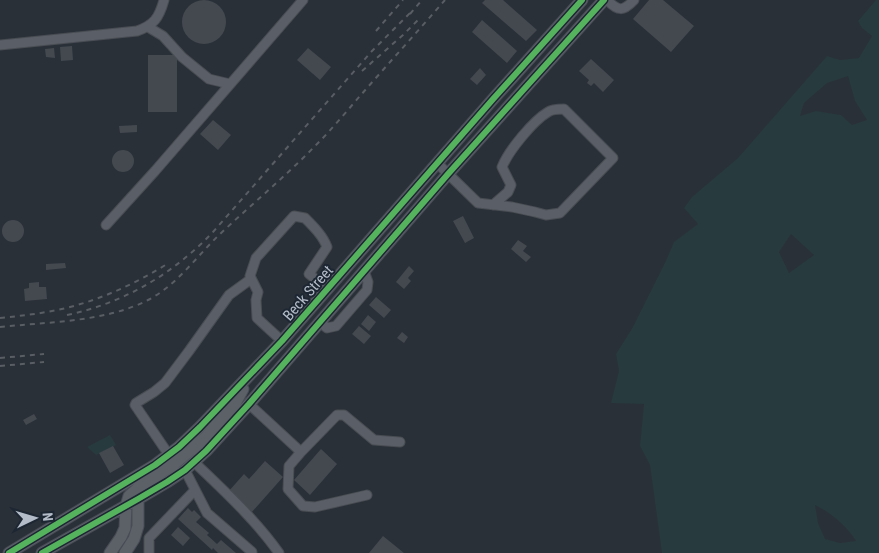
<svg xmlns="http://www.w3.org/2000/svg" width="879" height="553" font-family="'Roboto Condensed',sans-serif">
<rect width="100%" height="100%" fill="#2a3038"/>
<path fill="#273a3e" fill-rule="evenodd" d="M876,0H879V553H662L650,465L640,446L644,404L611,403L619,371L616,354L633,327L665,263L674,242L698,224L684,208L692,197L738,158L827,56L840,60L859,58L872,36L862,28L858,21ZM848,76L855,101L867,120L852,125L841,115L816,111L800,116L804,103L827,83ZM791,234L814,255L789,273L779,252ZM815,505C831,513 846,525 856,541L840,543L825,539L818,523Z
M110,435L116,445L96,455L87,447Z"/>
<path fill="#444950" d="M182 22a22 22 0 1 1 44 0a22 22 0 1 1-44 0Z
M485,0H503L537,30L526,41L482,3Z
M649,0H663L694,26L671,52L633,19Z
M482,20L517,51L507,63L472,32Z
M72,46L73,60L61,61L60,47Z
M54,48L55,58L46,57L45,49Z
M308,48L331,67L320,80L297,60Z
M148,55H177V112H148Z
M591,59L614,80L603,92L594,83L591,86L587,83L589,80L579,71Z
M480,68L486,75L477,85L470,79Z
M213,120L231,135L218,150L200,134Z
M137,125V132L120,133L119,126Z
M112 161a11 11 0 1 1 22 0a11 11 0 1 1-22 0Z
M463,216L474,238L465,243L453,221Z
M2 231a11 11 0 1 1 22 0a11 11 0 1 1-22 0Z
M518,240L527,246L523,251L531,257L526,262L511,249Z
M65,263L66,268L46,270V264Z
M409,266L414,271L408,278L411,281L404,289L396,282Z
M39,282V287H46L47,299L25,301L24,289L29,288V283Z
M376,297L391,310L384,318L369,305Z
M368,315L376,322L369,331L361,324Z
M359,326L371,336L364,344L352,334Z
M402,332L408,337L404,343L397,338Z
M34,414L37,419L26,425L23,420Z
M113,446L124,465L110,473L99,453Z
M321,449L337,464L310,495L294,480Z
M265,461L283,477L251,513L228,492L244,474L249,479Z
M188,508L192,512L194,510L201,517L196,522L209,533L207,535L217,544L221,540L236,553H218L213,548L212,550L178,519Z
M178,527L190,538L183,546L171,535Z
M383,536L404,553H369Z"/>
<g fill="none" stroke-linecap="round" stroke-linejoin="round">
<g stroke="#484c53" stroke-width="11">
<path id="minor" d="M607,0C618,11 623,12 634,0
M148,27L163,36L182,57L209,79L230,84
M0,45L137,31C154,25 159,18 164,0
M437,163L478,203L512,207L535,212L546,215L560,213L613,158L564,109C559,109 552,109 548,112C533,121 509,150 502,167L511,185L508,192L493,205
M106,225L155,171L303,0
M320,322L327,328L336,326L367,290L368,282L364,271
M282,341L257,318L256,300L258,292L250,276L256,258L294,216L305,218C314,227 323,236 327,247L309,274L328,289
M249,404L301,452L337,415H344L374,440L400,442
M301,452L289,466L288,489L303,506L315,507L367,495
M169,455L135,405L136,403L154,392L165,383L189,351L229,295L251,279
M194,462C224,491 255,519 279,553
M185,470L207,513L252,552
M149,553V538L195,490"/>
</g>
<g stroke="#484c55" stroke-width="13">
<path id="major" d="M9,553L155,465L179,447L200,427L282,341L494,98L582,0
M42,553L138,499L167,482L185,470L206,451L249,404L448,174L604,0
M110,553L121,537L125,528L126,506L129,496L139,487L173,465L206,437L233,407L243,389
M125,553L134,539L138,526V499"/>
</g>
<use href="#minor" stroke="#5a5e66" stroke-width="9"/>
<use href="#major" stroke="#5c6168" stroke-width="11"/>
<path stroke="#595d64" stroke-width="2" stroke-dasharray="5 5" stroke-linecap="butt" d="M410,14L422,0
M376,31L403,0
M362,71L403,35L421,17
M67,315C124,303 173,274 213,232L371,52L413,10
M0,318C19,316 38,314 57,310C96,302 133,285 167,264
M0,327C47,322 106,322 148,300C177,285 197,256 220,234C252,204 286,176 317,144C332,129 346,112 360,96C388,64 417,32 445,0
M0,358L44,354
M0,366L44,362"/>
<g stroke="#1d2633" stroke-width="9">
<path id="cycleway" d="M9,553L155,465L179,447L200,427L282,341L494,98L582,0
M42,553L138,499L167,482L185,470L206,451L249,404L448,174L604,0"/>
</g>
<use href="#cycleway" stroke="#56b35d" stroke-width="6"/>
</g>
<g text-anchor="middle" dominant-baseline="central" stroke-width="4" stroke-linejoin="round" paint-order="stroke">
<g font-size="15" fill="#b4bcc9" stroke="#1d2633">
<text transform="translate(308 293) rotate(-49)">Beck Street</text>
</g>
</g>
<g transform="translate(35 518) rotate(85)" stroke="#1d2633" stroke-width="4" paint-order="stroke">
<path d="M0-4L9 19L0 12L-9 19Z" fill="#b4bcc9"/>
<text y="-8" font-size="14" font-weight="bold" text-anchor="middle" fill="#b4bcc9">N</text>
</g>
</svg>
